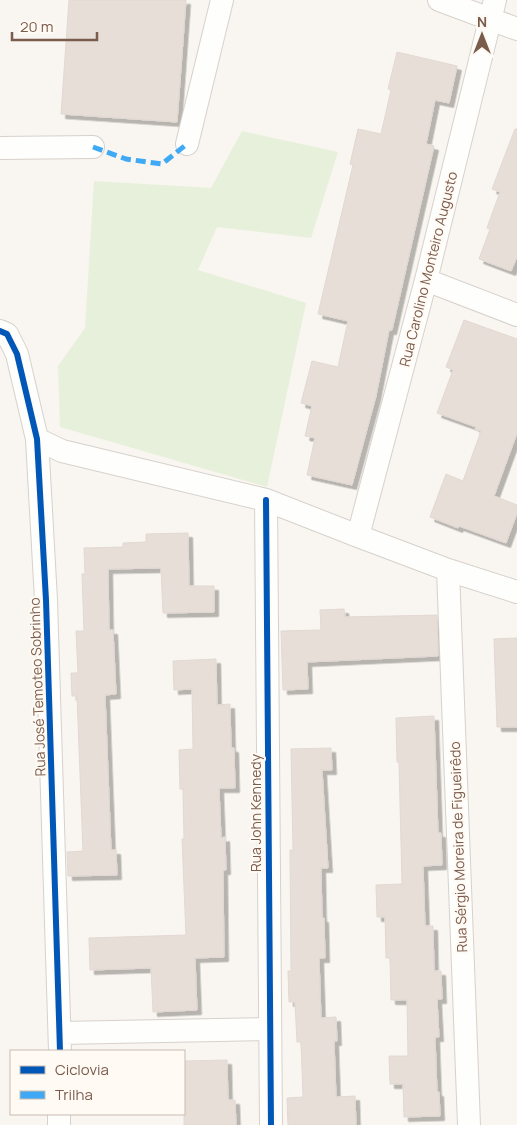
<svg xmlns="http://www.w3.org/2000/svg" width="517" height="1125" font-family="Manrope,sans-serif">
<defs>
<filter id="shadow"><feDropShadow dx="4.5" dy="4.5" stdDeviation="0" flood-color="#0004"/></filter>
</defs>
<rect width="100%" height="100%" fill="#f9f5f0"/>
<path fill="#e7f0db" d="M242,131L338,152L311,238L217,227L198,270L306,303L267,487L60,427L58,366L85,328L94,181L211,188Z"/>
<path fill="#e6ded7" stroke="#e2d8d2" filter="url(#shadow)" d="M69,0H186L177,122L61,114Z
M397,52L457,66L449,103L435,100L426,144L434,146L392,330H389L376,396L352,485L307,475L315,438L305,436L312,406L301,403L312,361L338,367L348,321L318,314L353,165L350,164L358,129L381,134L391,90L388,89Z
M515,129H517V257L511,271L479,259L490,229L487,228L500,192L492,189Z
M464,320L517,339V433L494,496L517,505V513L506,543L459,526L458,528L430,517L446,474L463,481L481,431L475,429L476,427L437,413L453,370L446,367Z
M188,533L189,586H214V612L163,613L161,568L108,569L109,630H113L116,694L105,695L111,850H116L117,875L68,876L67,852L83,851L77,696H72L71,673H78L76,631H84L82,574H85L84,548L123,547V543L146,542V534Z
M344,609L345,617L437,615L438,656L307,662L308,689L283,690L281,631L321,630L320,610Z
M517,638V727H497L494,639Z
M216,659L217,705L230,704L231,748H234L235,788H219L221,838L225,837L226,870H223L224,957L195,958L197,1010L153,1012L151,968L90,970L89,938L186,935L182,839H184L183,789H180L179,750L193,749L192,689L174,690L173,661Z
M434,716L438,833H441L442,865L423,866L425,926H433L434,971H441L442,999H437L439,1037H435L437,1092H439L440,1116L404,1117L403,1084H390L389,1056H408L407,1000H391L390,958H386L385,917H377L376,885L402,884L399,762H397L396,718Z
M331,748L332,770H322L328,868H321L322,918H324L325,958H319L321,1018L336,1017L337,1041H334L336,1097L355,1096L356,1125H288L287,1098L303,1097L301,1042H297L295,1002H289L288,971H291L290,850H293L291,749Z
M227,1060L228,1100H235L236,1125H184V1061Z"/>
<g fill="none" stroke-linecap="round" stroke-linejoin="round">
<g stroke="#d7d1cb" stroke-width="24">
<path id="street" d="M439,0L517,29
M187,144L222,0
M0,148L93,147
M426,280L517,315
M0,331L7,334L17,354L37,439L46,600L60,1051
M37,439L62,451L266,500L358,536L448,570L517,592
M266,500L271,1125
M358,536L426,280L495,0
M448,570L469,1125
M60,1033L269,1029
M59,1125V1114"/>
</g>
<use href="#street" stroke="#fefefd" stroke-width="22"/>
<path stroke="#3fa9f5" stroke-width="5" stroke-dasharray="10 5" stroke-linecap="butt" d="M93,147L126,159L162,164L187,144"/>
<g stroke="#fffaf3" stroke-width="9">
<path id="cycleway" d="M0,331L7,334L17,354L37,439L46,600L60,1051
M266,500L271,1125"/>
</g>
<use href="#cycleway" stroke="#0057b8" stroke-width="6"/>
</g>
<g text-anchor="middle" dominant-baseline="central" stroke-width="4" stroke-linejoin="round" paint-order="stroke">
<g font-size="14" fill="#7a5c4d" stroke="#fffaf3">
<text transform="translate(428 269) rotate(-76)">Rua Carolino Monteiro Augusto</text>
<text transform="translate(37 687) rotate(-92)">Rua José Temoteo Sobrinho</text>
<text transform="translate(255 813) rotate(-90)">Rua John Kennedy</text>
<text transform="translate(458 847) rotate(-92)">Rua Sérgio Moreira de Figueirêdo</text>
</g>
</g>
<rect x="10" y="1050" width="175" height="65" fill="#fffaf3" stroke="#cabbb1"/>
<rect x="20" y="1066" width="25" height="8" fill="#0057b8" stroke="#cabbb1"/>
<text x="55" y="1075" font-size="15" fill="#7a5c4d">Ciclovia</text>
<rect x="20" y="1091" width="25" height="8" fill="#3fa9f5" stroke="#cabbb1"/>
<text x="55" y="1100" font-size="15" fill="#7a5c4d">Trilha</text>
<g transform="translate(482 35)" stroke="#fffaf3" stroke-width="4" paint-order="stroke">
<path d="M0-4L9 19L0 12L-9 19Z" fill="#7a5c4d"/>
<text y="-8" font-size="14" font-weight="bold" text-anchor="middle" fill="#7a5c4d">N</text>
</g>
<path d="M12 32v8h85v-8" fill="none" stroke="#7a5c4d" stroke-width="2.5"/>
<text x="20" y="32" font-size="15" fill="#7a5c4d" stroke="#fffaf3" stroke-width="4" paint-order="stroke">20 m</text>
</svg>
